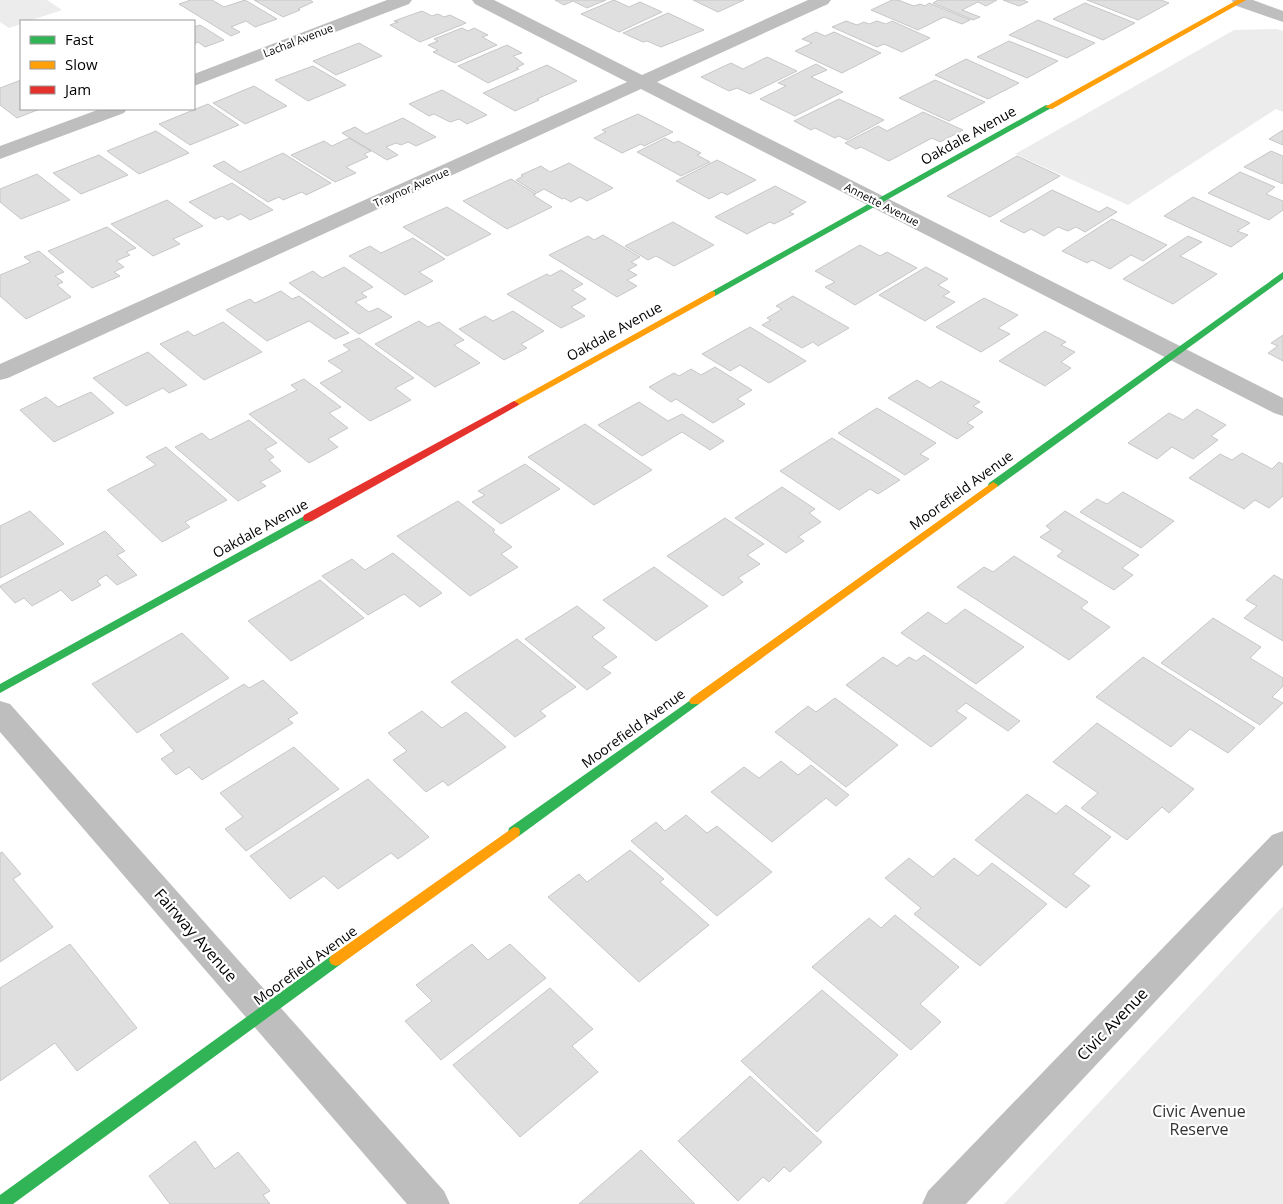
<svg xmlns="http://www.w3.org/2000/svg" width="1283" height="1204" font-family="'Open Sans',sans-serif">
<rect width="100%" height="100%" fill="#fff"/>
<path fill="#ececec" d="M0,0H47L62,10L29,21H21V24L9,28L0,22Z
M1277,29L1283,31V112L1276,109L1128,205L1015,154L1234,30Z
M1283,906V1204H1004Z"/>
<path fill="#dfdfdf" stroke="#c7c7c7" d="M191,0H212L224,7L245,0L277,19L255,27L246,21L231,27L240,32L231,36L179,4Z
M254,0H310L313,2L298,9L300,10L283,17Z
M555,0H606L587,8L573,1L564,5Z
M614,0L629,7L640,2L662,12L619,32L581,14Z
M693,0H744L718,12Z
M892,0H898L914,6L920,4L925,6L929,3L970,20L962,24L944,17L918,30L871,10Z
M938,0H997L986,6L978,2L962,10L980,17L973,20L933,3Z
M1003,0H1023L1028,2L1019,6Z
M1087,0H1161L1169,3L1138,20Z
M1085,3L1135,23L1103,40L1053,19Z
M422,11L432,16L438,14L444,17L450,15L466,23L420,42L390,25L398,22L394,21Z
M668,13L704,30L661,47L647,41L643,42L623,33Z
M1038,20L1095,43L1067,58L1009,35Z
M846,21L857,25L864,22L869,24L877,21L886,24L892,21L930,38L902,52L884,44L877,47L832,27Z
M200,25L224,40L205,47L198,42L194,44V27Z
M462,28L468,31L474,28L488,35L482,37L497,45L455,63L433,52L438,50L428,45L438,41L434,39Z
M816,32L825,36L834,32L881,53L842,73L795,51L812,43L802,39Z
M1009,41L1058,61L1027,78L977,57Z
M359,43L382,56L336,75L313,61Z
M507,45L522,53L513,56L524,64L516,68L519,69L488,83L458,66Z
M767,57L797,71L750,94L737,88L729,91L701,77L731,63L743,69Z
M966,59L1019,83L988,99L935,75Z
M816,64L827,70L811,77L843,92L795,116L760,99L786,86L778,83Z
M547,65L577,81L537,99L539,100L515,111L483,93Z
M313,66L346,85L308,101L275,80Z
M21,80V109H40L17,118L0,105V88Z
M935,80L985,102L949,121L899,98Z
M254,86L287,106L245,124L213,103Z
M442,90L487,115L467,124L459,119L450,122L434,114L429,116L409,104Z
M839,99L884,120L847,140L839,136L835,138L815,128L811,130L794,121Z
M208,104L239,125L190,145L159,124Z
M923,112L963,130L940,142L932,138L889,161L861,147L856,149L845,143L878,126L887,131Z
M638,114L673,132L644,146L641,144L622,153L594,138L606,132L602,130Z
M403,118L436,137L416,146L408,142L401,145L396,143L386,147L398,155L387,160L342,133L355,127L366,134Z
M1283,130V145L1269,139Z
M156,131L189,153L139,174L107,151Z
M349,138L371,151L364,154L368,157L346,167L356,173L335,182L291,155L324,141L332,146Z
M665,138L674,143L678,141L701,153L697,155L710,162L681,176L637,152Z
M1271,151L1283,156V184L1244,167Z
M283,153L331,183L306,195L302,192L283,200L279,197L268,202L213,166L224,161L240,172Z
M99,155L128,175L81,194L53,173Z
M1017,156L1060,176L990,217L947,196Z
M717,160L756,180L727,195L722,192L709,199L676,181Z
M569,163L613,188L587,201L580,197L571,202L564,198L562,199L544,189L537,193L516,180L523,176L521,175L541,166L550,172Z
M1240,172L1275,187L1266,194L1283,201V210L1269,220L1208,193Z
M37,174L70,200L21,219L0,202V189Z
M511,179L536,194L533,195L552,207L507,229L463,201Z
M232,183L273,210L250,220L241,214L228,220L222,216L215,219L189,202Z
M775,186L806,202L789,212L794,214L774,224L770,222L747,234L715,217Z
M1052,190L1099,212L1107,207L1117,212L1085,232L1076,227L1068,231L1058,227L1044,236L1031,229L1024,233L1000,221Z
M1193,197L1250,223L1237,231L1248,235L1231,247L1164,216Z
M167,200L203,226L173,239L180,244L153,256L111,224Z
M447,207L491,234L447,256L403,227Z
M1112,219L1167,245L1143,261L1131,255L1110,269L1092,260L1087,263L1062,251Z
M673,222L714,245L674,266L656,256L648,260L625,246Z
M107,227L136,248L126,252L130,255L116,261L124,267L114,272L120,276L92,288L48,251Z
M603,235L640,257L631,262L637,265L628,270L637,275L627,280L637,286L617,297L549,255L588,236L594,240Z
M1188,236L1202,242L1180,256L1217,274L1173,304L1123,279Z
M413,238L445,259L419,272L433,281L405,295L349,256L370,246L381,253Z
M860,245L880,256L887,252L917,268L855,305L825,287L835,282L815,271Z
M39,251L64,272L55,276L63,282L57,285L71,297L26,319L0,296V275L31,262L24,257Z
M344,267L373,287L361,293L367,297L355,302L369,312L378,308L392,317L359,334L289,283L313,271L322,278Z
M926,267L948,279L938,285L950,292L943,296L955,302L925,321L879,295Z
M561,270L583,284L572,290L586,299L571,307L585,316L561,328L507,294L547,274L550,276Z
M281,291L292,299L299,296L349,333L335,339L309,321L267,341L226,310L250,299L255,303Z
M793,296L849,328L818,346L813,342L802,348L762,325L771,320L767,318L782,309L776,306Z
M984,298L1018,315L998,328L1010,334L981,352L936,327Z
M513,311L544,331L521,344L527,348L504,360L459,329L485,316L493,321Z
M419,321L428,327L439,322L464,340L454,345L480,363L435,387L375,344Z
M223,322L262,352L204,380L160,344L188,331L194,336Z
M750,327L806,361L769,383L740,365L730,371L702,354Z
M1045,331L1066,342L1061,345L1075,352L1061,362L1071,368L1045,386L999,361Z
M1283,335V361L1268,353L1278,346L1271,343Z
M359,338L414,378L395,388L411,400L370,421L320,383L343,371L328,361L350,350L343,345Z
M148,352L187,385L169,393L163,388L126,406L93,378Z
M715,367L752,390L737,399L745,404L713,423L676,399L671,402L649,387L674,373L679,376L691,369L701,375Z
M304,379L341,407L329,413L348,428L328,439L338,447L309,463L249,414L297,390L291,385Z
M917,380L930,388L941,381L980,402L973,406L983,412L967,423L974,427L957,439L888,398Z
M91,392L114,413L54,442L20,410L46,397L58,407Z
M639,402L668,421L682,414L724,441L710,450L682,432L642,456L598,425Z
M877,408L936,443L920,454L929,459L905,475L838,433Z
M1197,409L1226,425L1211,436L1218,440L1193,459L1172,447L1157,459L1128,443L1169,413L1183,420Z
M249,420L277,443L265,449L274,457L269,460L281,471L260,482L266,486L238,501L175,447L202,433L210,440Z
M585,424L652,470L594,505L528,457Z
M832,438L900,480L878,494L870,489L839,510L780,471Z
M166,447L227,500L185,522L190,527L162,542L107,490L156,465L146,457Z
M1242,453L1272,469L1279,462L1283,464V496L1269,508L1255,500L1244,509L1189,478L1220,454L1232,460Z
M525,464L560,489L501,524L472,502L485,495L478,491Z
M782,487L815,509L809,513L821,522L798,537L804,541L786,553L735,518Z
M1123,492L1174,521L1141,548L1080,512L1097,499L1107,504Z
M458,501L495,530L493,532L512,547L501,554L518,567L470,596L397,536Z
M30,511L64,544L0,578V526Z
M1065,511L1139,555L1122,568L1133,575L1114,590L1057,556L1063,551L1040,537L1051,530L1046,526Z
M725,518L764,544L747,555L760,564L738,578L743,582L723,596L667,556Z
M105,531L125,551L117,555L137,575L117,585L106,575L97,581L101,585L72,601L61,590L32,606L24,598L15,603L0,587V586Z
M393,553L442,593L420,607L404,594L368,615L322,576L352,559L365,570Z
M1014,556L1088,602L1081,608L1110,627L1069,660L957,587L984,567L993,572Z
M654,567L708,606L656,641L603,600Z
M1274,575L1283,580V641L1244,618L1257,606L1246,600Z
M320,580L364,618L291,661L248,621Z
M577,606L605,628L592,637L617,657L602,667L611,673L587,690L525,639Z
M965,609L1024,647L976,684L901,633L928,612L946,624Z
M1213,618L1261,647L1250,658L1283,678V686L1272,697L1283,703L1260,725L1161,663Z
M182,633L229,678L137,733L92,684Z
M517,639L576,687L540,711L546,716L515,737L451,682Z
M924,655L1020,721L1008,731L966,703L956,711L967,718L931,747L846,685L883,657L897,666L909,657L916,661Z
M1143,657L1255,728L1228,753L1190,729L1171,747L1096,697Z
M263,680L298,713L288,719L293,723L202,780L189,767L176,775L161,759L174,751L160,735L244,684L249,688Z
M835,698L898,745L846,787L775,732L808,706L816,712Z
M422,711L442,728L466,712L506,747L448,786L443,781L426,792L393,760L407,751L388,733Z
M1097,723L1194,789L1169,813L1162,807L1127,840L1081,808L1098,793L1053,762Z
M294,747L339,789L246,851L225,829L243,817L220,793Z
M781,761L798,775L811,765L849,795L836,806L826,798L772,842L711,792L744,767L759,778Z
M368,779L429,837L398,859L391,853L338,889L324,876L290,899L250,856Z
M1027,794L1056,814L1066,805L1111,837L1073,874L1090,886L1066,908L975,840Z
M686,815L707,833L717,826L772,872L717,916L631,841L656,822L665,831Z
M630,850L664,879L660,882L709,925L639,982L548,897L579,874L587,882Z
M2,852L21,874L13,879L53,927L0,962V853Z
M909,858L933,877L954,858L978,876L992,863L1047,904L980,966L914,914L921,908L885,878Z
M895,915L959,967L920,1004L941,1022L911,1050L812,967L869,918L881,928Z
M70,944L137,1028L77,1071L55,1043L0,1081V988Z
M472,944L488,960L510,944L546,978L441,1060L405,1021L432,1001L416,985Z
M550,988L593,1029L572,1046L598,1072L520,1137L453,1065Z
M822,990L898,1055L817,1132L741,1061Z
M750,1076L822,1142L790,1172L784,1167L769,1182L763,1177L738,1201L678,1141Z
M195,1141L215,1169L238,1152L270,1191L263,1195L270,1204H170L149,1176Z
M641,1150L695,1204H579Z"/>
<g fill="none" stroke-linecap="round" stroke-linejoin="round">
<path fill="#bebebe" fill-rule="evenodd" d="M387,0H412L409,4L194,86V74Z
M472,0H494L642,75L808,0H831L828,4L657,82L1283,398V416L1274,413L641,89L8,378L0,380V364L627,82L475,4Z
M1232,0H1253L1283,11V22L1234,5Z
M100,109H127L124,113L0,159V146Z
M0,701L10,704L444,1191L450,1204H407L0,732Z
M1283,831V865L966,1204H922L928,1191L1272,835Z"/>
<path fill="#30b455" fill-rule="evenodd" d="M1046,105L1053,107L715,296H709L707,294Z
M1283,272V279L997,487H989L988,485L989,483Z
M308,514L313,518L312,521L0,693V684Z
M695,697L699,698L701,701L699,704L519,836L514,837L509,836L508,832L509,828Z
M336,954L341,956L343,960L341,964L13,1204H0V1195L331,956Z"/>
<path fill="#ff9f0a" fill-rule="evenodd" d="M1237,0H1246L1052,109L1045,107Z
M712,291L715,292V296L517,406H511L509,404Z
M993,482L998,485L997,487L699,704H691L689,701L691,698Z
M514,827L519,828L520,832L519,836L341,964L336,966L331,964L329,960L331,956Z"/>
<path fill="#e5322d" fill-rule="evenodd" d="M514,401L519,404L517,406L312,521H304L303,518L304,515Z"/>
</g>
<g text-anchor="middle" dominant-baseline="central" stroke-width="4.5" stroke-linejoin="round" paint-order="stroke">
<g font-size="11" fill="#000" stroke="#fff">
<text transform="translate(298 40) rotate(-21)">Lachal Avenue</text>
<text transform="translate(411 187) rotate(-24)">Traynor Avenue</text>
<text transform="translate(882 204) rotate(27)">Annette Avenue</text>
</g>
<g font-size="14" fill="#000" stroke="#fff">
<text transform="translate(968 135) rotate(-29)">Oakdale Avenue</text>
<text transform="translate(614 331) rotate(-29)">Oakdale Avenue</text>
<text transform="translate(961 490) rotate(-36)">Moorefield Avenue</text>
<text transform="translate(260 528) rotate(-29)">Oakdale Avenue</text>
<text transform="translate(633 728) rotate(-36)">Moorefield Avenue</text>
<text transform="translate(305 965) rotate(-36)">Moorefield Avenue</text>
</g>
<g font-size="16" fill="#000" stroke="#fff">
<text transform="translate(196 935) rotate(49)">Fairway Avenue</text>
<text transform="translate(1112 1024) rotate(-46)">Civic Avenue</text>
</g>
<g font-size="16" fill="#333" stroke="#fff">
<text x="1199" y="1111">Civic Avenue<tspan x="1199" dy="18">Reserve</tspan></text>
</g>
</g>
<rect x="20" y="20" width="175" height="90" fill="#ffffff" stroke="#999999"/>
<rect x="30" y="36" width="25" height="8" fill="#30b455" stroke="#999999"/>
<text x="65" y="45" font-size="15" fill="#000000">Fast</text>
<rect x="30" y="61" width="25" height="8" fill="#ff9f0a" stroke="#999999"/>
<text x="65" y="70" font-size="15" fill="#000000">Slow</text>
<rect x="30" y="86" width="25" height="8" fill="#e5322d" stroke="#999999"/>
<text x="65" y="95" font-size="15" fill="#000000">Jam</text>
</svg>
